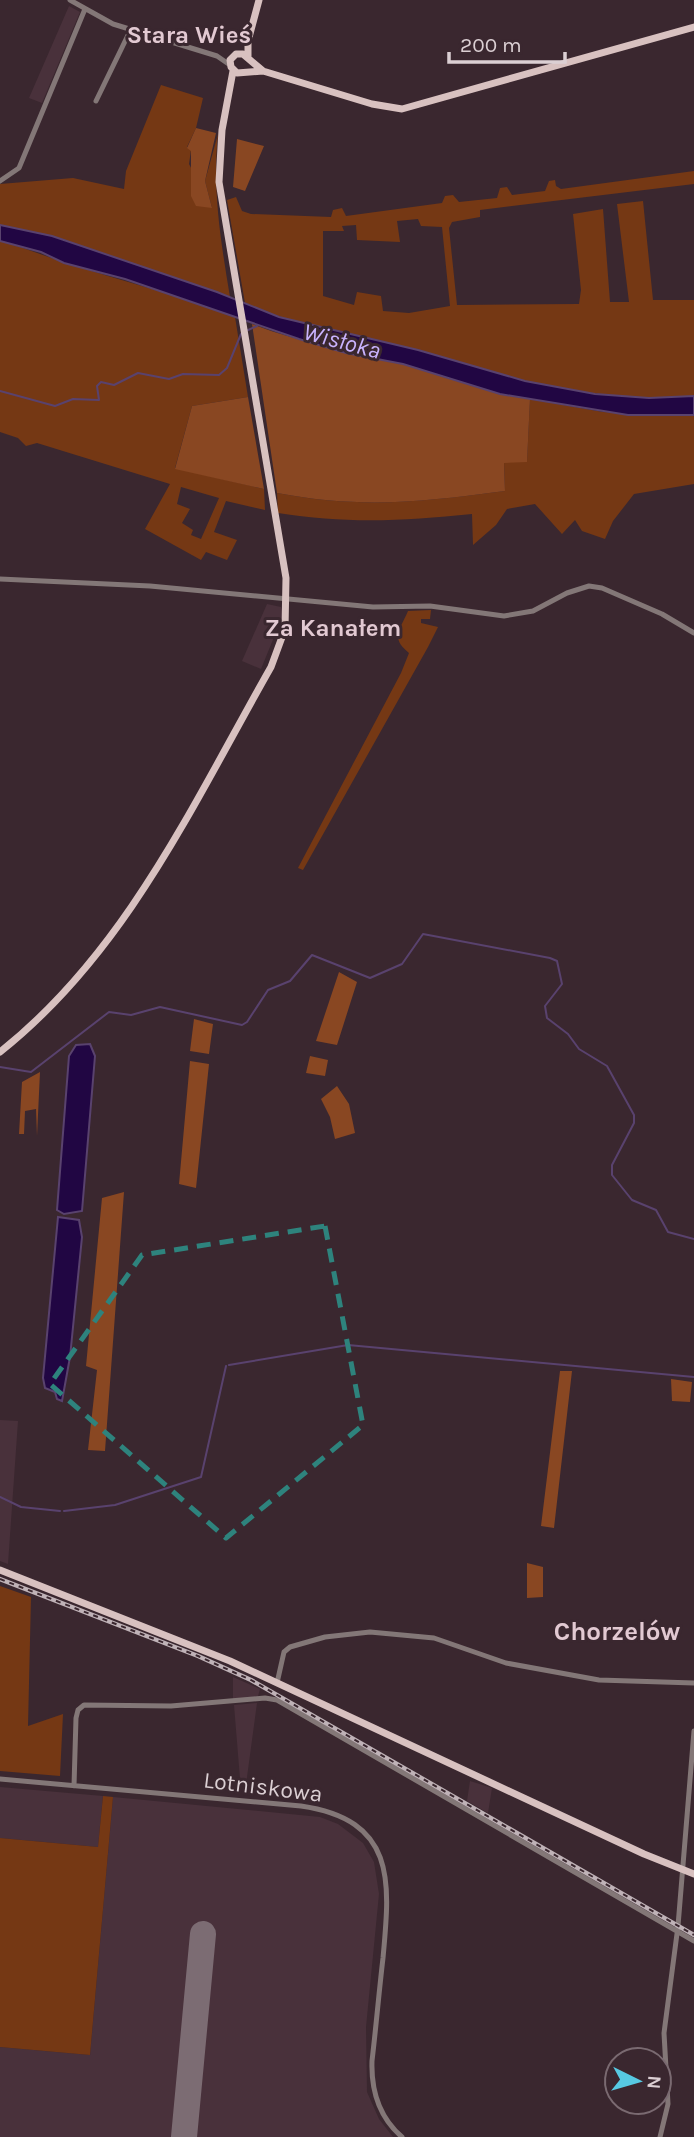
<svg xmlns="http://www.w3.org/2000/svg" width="694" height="2137" font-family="Karla,sans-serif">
<rect width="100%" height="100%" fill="#3a272f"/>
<path fill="#49313b" d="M69,6L80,12L42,103L29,98Z
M267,604L281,607L283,615L261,669L242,661Z
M0,1420L18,1421L8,1564L0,1561Z
M233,1677L260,1689L257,1700L233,1702Z
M257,1703L245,1792L241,1791L234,1705Z
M470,1781L492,1788L488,1813L467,1801Z
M0,1787L103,1796L98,1847L0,1838Z
M113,1797L320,1817L338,1824L363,1843L374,1862L379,1894L366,2027L367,2092L379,2119L393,2137H0V2047L90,2055Z"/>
<path fill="#753814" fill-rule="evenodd" d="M161,85L203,98L196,128L187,147L191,150L189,164L212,208L205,181L218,134C212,189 221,243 230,297L67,242L0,225V184L73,178L124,189L126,171Z
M694,171V184L480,210V217L452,222L449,228L457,305L579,304L581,290L573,214L603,209L610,302H629L617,204L643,201L653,300H694V396C619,403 543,387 472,367C453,362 435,354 415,349C358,335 298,327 245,303L227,200L236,197L242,211L251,214L331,217L333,210L342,208L346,216L442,203L445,196L453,195L459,202L497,198L500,188L507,187L512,195L545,191L549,181L555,180L556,186L561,189ZM418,219L421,226L442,227L450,306L409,313L383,311L381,296L357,292L354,305L323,296V231H344L342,226L356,225L357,240L400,242L397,221Z
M0,241C23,247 44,256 66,263C122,281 179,295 235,317L248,397L192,406L175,468L264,489L265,510L226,501L214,532L237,540L227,560L206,552L201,560L145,529L170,484L37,443L26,446L18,438L0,432ZM181,487L219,498L201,539L191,535L193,530L182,523L190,509L177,504Z
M530,399L603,412L694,415V484L634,494L613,521L605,539L582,531L575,520L562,534L535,504L507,509L496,525L473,545L472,514C404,521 346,524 278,513L277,493C362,509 420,502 505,491L504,462L527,461Z
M431,610L430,619H421V623L438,627L428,647L303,870L298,868L401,673L409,653C390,638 400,630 408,611Z
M0,1586L31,1597L28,1726L63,1714L60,1776L0,1771Z
M103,1796L113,1797L90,2055L0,2047V1838L98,1847Z"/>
<path fill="#894722" d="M196,128L216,133L205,181L212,208L196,206L191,196V151L187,148Z
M237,139L264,146L245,191L233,187Z
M252,324C300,343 351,350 401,363C444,375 487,388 530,399L527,462L504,463L505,491C421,502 362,509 277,493Z
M248,397L264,489L175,469L192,406Z
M339,972L357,982L337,1045L316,1041Z
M194,1019L213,1024L209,1054L190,1051Z
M310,1056L328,1060L325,1076L306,1073Z
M190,1061L209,1064L196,1188L179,1184Z
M40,1072L37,1136L36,1109L25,1111L24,1134H19L22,1082Z
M337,1086L349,1104L355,1133L335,1139L330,1117L321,1099Z
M124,1192L105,1451L88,1450L97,1370L86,1366L102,1198Z
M560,1371H572L554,1528L541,1526Z
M671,1379L692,1382L690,1402L672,1401Z
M527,1563L543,1567V1597L527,1598Z"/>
<path fill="#210643" stroke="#59426e" stroke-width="2" d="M0,225L52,236L217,292L279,317L418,350L525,381L595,394L649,398L694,396V415H628L500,394L403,364L346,353L299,339L125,279L64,263L41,252L0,241Z
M90,1044L95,1056L82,1211L64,1214L57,1210L69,1056L76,1045Z
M58,1217L79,1220L82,1237L70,1357L62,1401L57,1399L55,1392L45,1388L43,1378Z"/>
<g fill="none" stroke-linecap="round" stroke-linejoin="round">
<path stroke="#59426e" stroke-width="2" d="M246,331L257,326
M0,391L55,406L73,399L99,400L97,386L101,382L114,385L138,373L169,379L183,374L219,375L227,368L241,334
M0,1067L31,1072L109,1012L131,1015L160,1007L242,1025L247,1022L268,990L290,981L312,955L370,978L402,964L423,934L550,958L557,961L562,984L545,1006L547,1018L568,1034L579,1049L607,1066L634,1115V1123L612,1165V1175L632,1200L656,1210L668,1232L694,1239
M229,1365L348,1345L694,1377
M0,1497L21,1507L60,1511
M64,1511L115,1505L201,1477L226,1366"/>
<path stroke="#7c6c73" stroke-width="26" d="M184,2137L203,1934"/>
<path stroke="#837777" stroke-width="5" d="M70,0L113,24L217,56L230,65
M96,101L131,29
M0,181L19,168L85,9
M0,579L150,586L373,607L430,606L504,616L533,611L567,593L589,586L602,588L662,614L694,633
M277,1683L284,1652L290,1647L325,1637L370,1632L434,1638L506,1663L599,1680L694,1683
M0,1779L301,1806C397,1820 390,1882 383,1958C379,1992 376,2027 372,2061C371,2091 379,2117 402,2137
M74,1786L76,1718L78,1710L84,1705L171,1706L265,1698L277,1700L694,1941
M660,2137L668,2104L664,2033L678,1926L694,1731"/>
<path stroke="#d8c1c0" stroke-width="7" d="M248,56V41L259,0
M263,71L243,54H236L230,60L231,67L237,73L263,71L372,104L402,109L694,27
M0,1052C126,952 193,804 271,667L285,629L286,578L219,182L222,130L233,71
M0,1570L230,1661L644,1854L694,1874"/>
<g stroke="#bfb2b7" stroke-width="4.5">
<path id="rail" d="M0,1579L198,1656L251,1680L694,1935"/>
</g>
<use href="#rail" stroke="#3a272f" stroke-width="2" stroke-dasharray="5" stroke-linecap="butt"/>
</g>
<path fill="none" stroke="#2e837d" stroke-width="5" stroke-dasharray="14 9" stroke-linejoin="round" d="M325,1226L363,1425L226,1538L50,1384L142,1255Z"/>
<g text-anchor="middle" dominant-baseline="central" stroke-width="6" stroke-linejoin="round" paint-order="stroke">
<g font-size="23" fill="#dbcfd3" stroke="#3a272f">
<text transform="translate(263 1787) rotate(7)">Lotniskowa</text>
</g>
<g font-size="24" font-weight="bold" fill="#e2c9d2" stroke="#3a272f">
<text x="189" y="35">Stara Wieś</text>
<text x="333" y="628">Za Kanałem</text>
</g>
<g font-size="24" font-style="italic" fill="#c9b3fe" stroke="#3a272f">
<text transform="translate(342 341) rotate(15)">Wisłoka</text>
</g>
<g font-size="26" font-weight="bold" fill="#e2c9d2" stroke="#3a272f">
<text x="617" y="1631">Chorzelów</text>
</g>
</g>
<g transform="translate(638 2081) rotate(95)"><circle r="33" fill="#3a272f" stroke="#7a6a71" stroke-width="2"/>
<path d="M0-5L12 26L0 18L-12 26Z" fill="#57c9e2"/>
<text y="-10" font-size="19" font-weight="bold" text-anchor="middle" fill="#dbcfd3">N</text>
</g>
<path d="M449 52v10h116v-10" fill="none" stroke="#dbcfd3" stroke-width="3.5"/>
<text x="460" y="52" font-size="21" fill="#dbcfd3" stroke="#3a272f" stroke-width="5" paint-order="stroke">200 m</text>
</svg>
